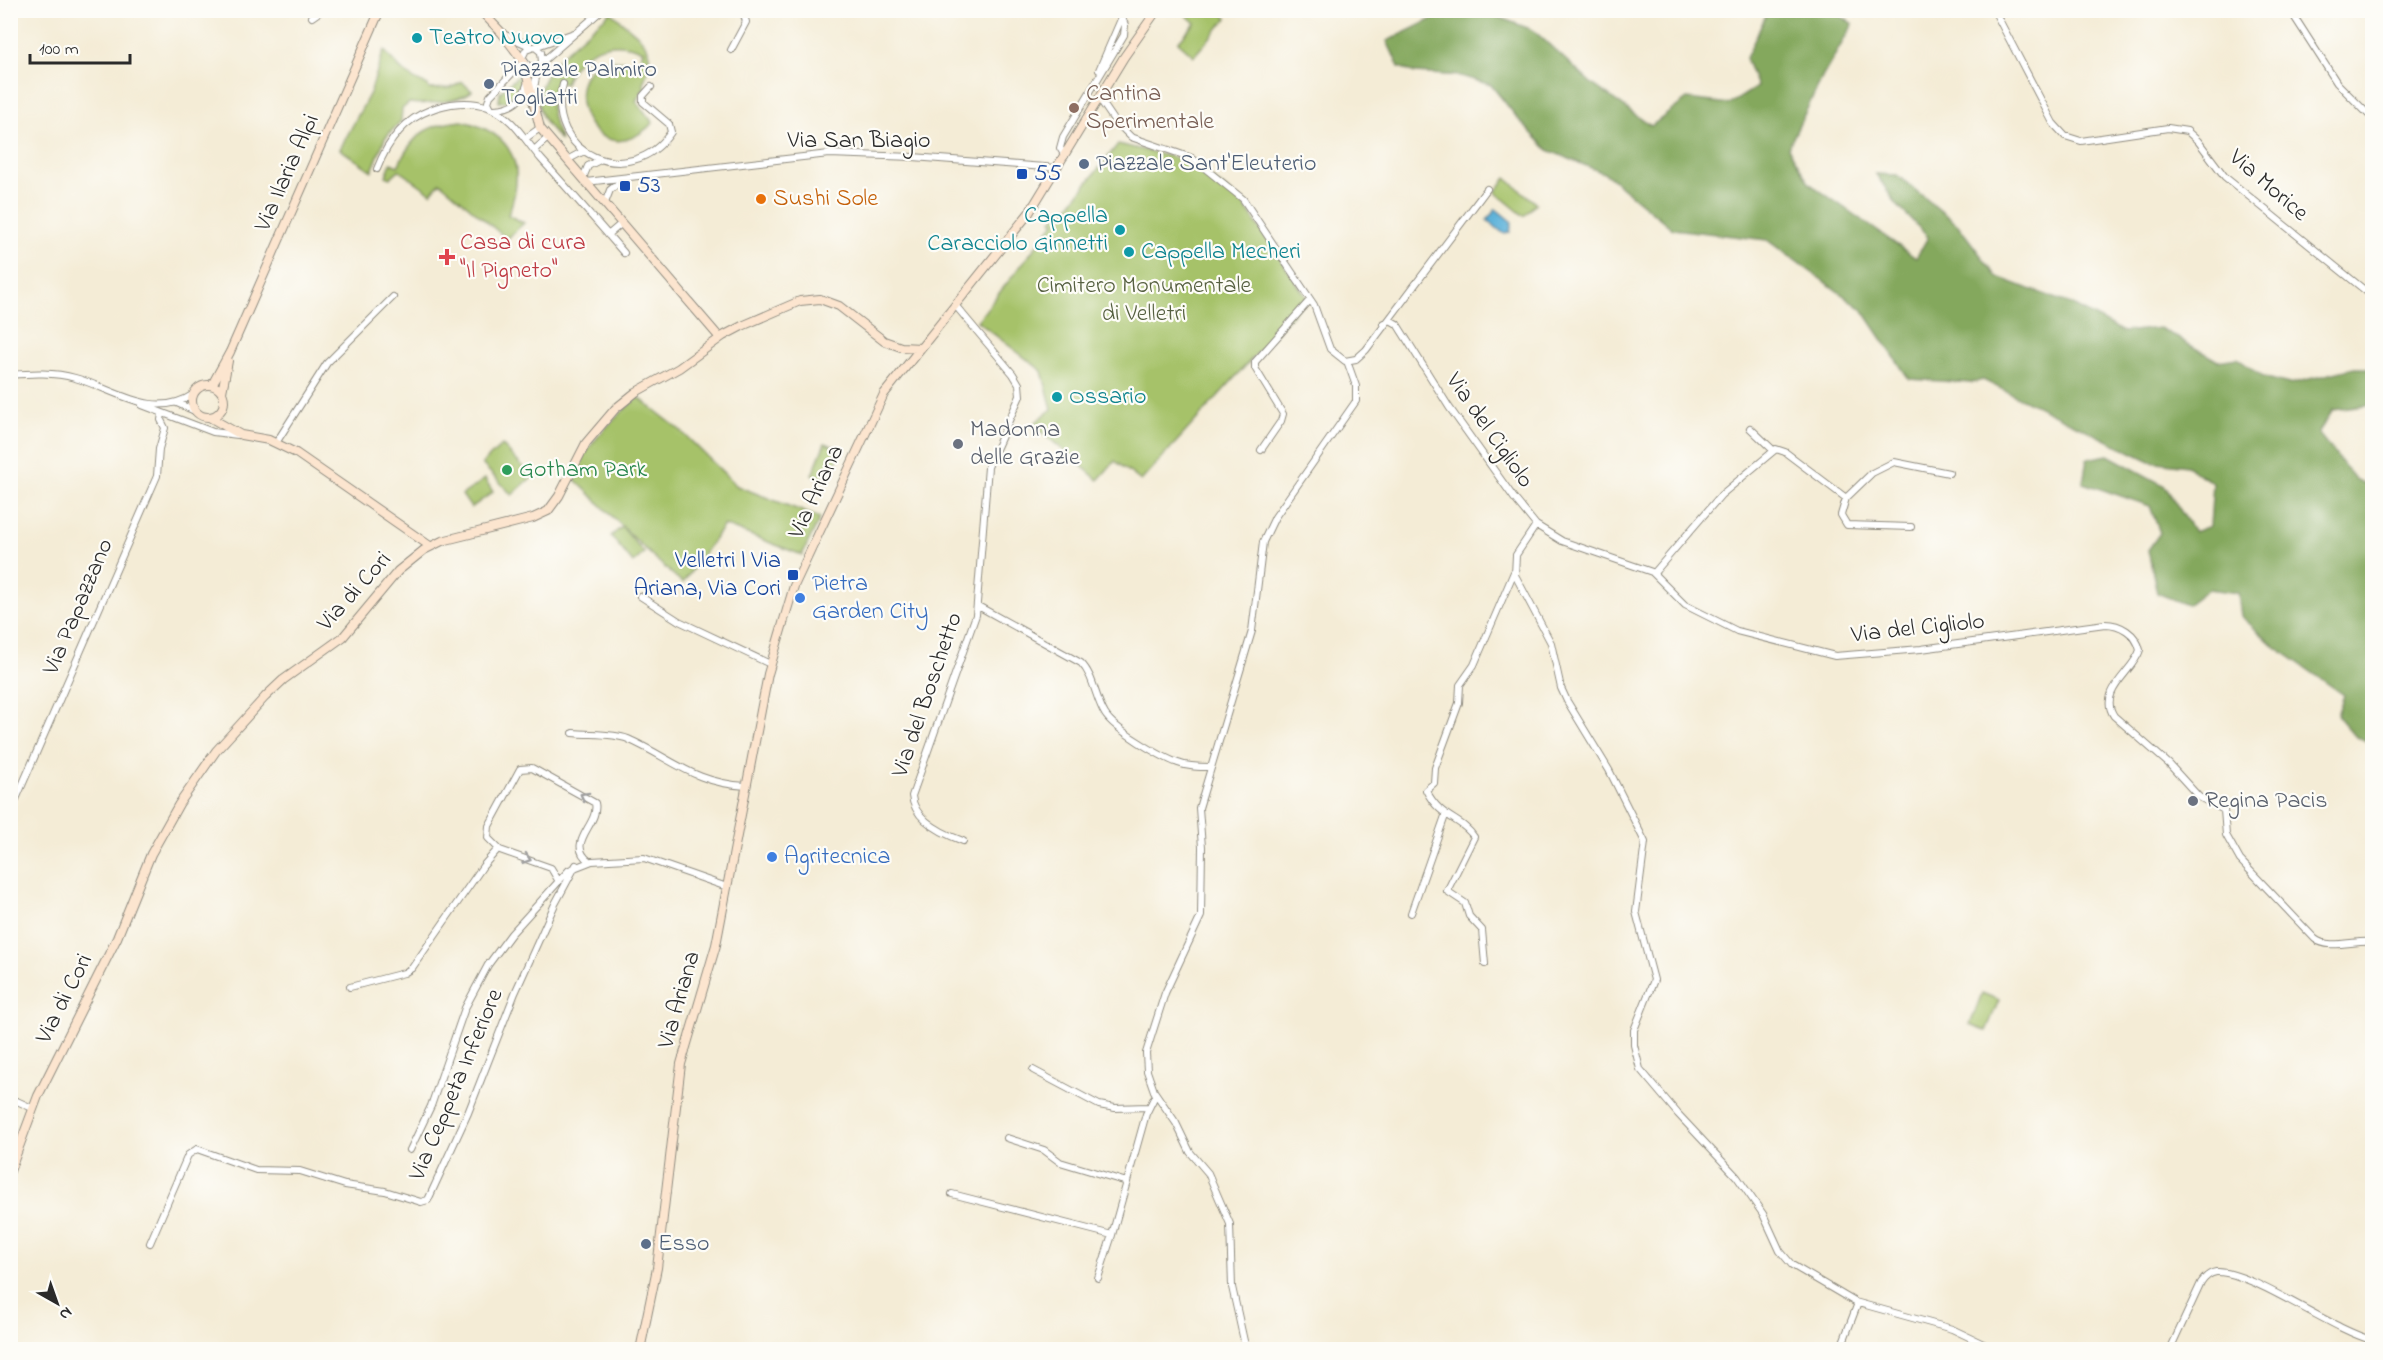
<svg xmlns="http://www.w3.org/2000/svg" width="2383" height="1360" font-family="'Indie Flower',sans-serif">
<rect width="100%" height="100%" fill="#fdfcf7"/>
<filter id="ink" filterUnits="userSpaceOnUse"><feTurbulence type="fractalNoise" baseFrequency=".0167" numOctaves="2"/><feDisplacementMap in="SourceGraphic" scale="12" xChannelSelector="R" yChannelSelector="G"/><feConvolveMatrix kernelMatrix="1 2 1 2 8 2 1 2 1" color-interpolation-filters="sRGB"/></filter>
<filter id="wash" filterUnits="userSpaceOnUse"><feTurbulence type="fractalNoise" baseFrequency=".008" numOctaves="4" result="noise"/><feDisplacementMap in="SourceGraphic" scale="24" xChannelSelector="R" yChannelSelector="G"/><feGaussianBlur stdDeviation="1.35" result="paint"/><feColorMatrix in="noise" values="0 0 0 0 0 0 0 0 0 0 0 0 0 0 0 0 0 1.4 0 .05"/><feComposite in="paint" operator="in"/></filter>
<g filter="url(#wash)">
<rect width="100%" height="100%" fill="#f4ecd6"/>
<path fill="#a6c269" stroke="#68764a" stroke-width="1.5" d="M1188,11H1219L1227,18L1194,56L1178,42L1195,23L1185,14Z
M611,12C636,37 662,42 643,83L645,87L636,101L653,123C581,192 541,33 638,65L643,51C611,36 577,50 565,84L556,82C547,105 552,119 561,141C553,131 543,122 540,110C530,71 585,36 611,12Z
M384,50C397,66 408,79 428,85L429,89L451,88L462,82L472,91C460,102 425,105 409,103L402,109L401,121L385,138L372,171L340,149L370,93Z
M519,75C524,90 515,102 499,102L500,92Z
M462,121C514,133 527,167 508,215L524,223L507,239L440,182L431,193L399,170L390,178L386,176L391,163L398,166C413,134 427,124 462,121Z
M1118,144L1185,160L1199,168L1242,202L1307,298L1141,481L1115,461L1098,480L1042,432L1040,433L1032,425L1052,409L1042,371L977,321L1055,222L1052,220L1061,208L1065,211Z
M1506,178L1536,203L1524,216L1495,192Z
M638,397L680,430L737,486L820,518L802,555L724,525L683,583C643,551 610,512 572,477C590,440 609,424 638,397Z
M825,443L841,449L829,481L812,475Z
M502,445L532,477L512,495L482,464Z
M485,479L493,492L471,508L462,495Z
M622,527L644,553L633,563L611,536Z
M1982,993L1999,1000L1986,1031L1970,1025Z"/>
<path fill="#84a85d" stroke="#586a44" stroke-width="1.5" d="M1482,11L1533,30L1591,83L1651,126L1687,99L1730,104L1757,87L1746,58L1768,11H1833L1853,24L1823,76L1788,148L1809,183L1916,258L1928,237L1897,205L1876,174L1897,175L1958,225L1997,277L2071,304L2123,332L2160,328L2218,361L2237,358L2263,377L2289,384L2354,368H2372V405L2333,410L2318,433L2355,479L2372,487V745L2356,737L2337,715L2344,695L2274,646L2241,616L2238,593L2208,589L2187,605L2157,593L2148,550L2160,533L2150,506L2083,483L2087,459L2108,455L2165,486L2194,532L2210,526L2213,483L2187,466L2150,461L1983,380L1971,383L1909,379L1862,309L1767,240L1673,229L1606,174L1548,150L1519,120L1491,85L1461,76L1415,73L1399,67L1387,41L1440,15Z"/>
<path fill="#5eb3da" stroke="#446f82" stroke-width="1.5" d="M1496,209L1512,222L1510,232L1503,233L1487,220Z"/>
</g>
<g filter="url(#ink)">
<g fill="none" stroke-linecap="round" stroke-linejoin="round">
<g stroke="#908c80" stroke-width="8">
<path id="street" d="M1994,10L2053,123L2065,136L2081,141L2168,128L2187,131L2198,141L2225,177L2372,296
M2290,10L2337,83L2372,118
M312,17L322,10
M503,34L532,47
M536,48L541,52L542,62L538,66L529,67L522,58L526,50L577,32
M731,50L746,22L744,15L736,10
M541,63L602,10
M1099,70L1122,17
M563,84C543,154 631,192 671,132L669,124L643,102V96L651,87
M533,94L538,66
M1099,98L1114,120L1131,137L1192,158L1243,199L1314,305L1330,349L1345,361L1356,359L1366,350L1487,189
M491,108L488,102L490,96L523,62
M494,109C514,108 522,101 528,82
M526,138L540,128
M534,150L548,138
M1065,156L1060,148L1063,137L1124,35L1125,25L1119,10
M567,160L584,151
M377,169C387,143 403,120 430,110C447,103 470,100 488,107C515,118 524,140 542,160C570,191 597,222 624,253
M583,178L588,166L600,160
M586,182L829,154L913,157L1057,168
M605,203L610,190L624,179
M608,235L622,223
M955,305L1013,374L1019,384L1020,396L988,467L976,615L912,796C914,820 944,834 963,841
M1383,324L1390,320L1397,324L1449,407L1514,498L1536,525L1562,541L1652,572L1685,605L1737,631L1835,656L1921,649L2105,624C2120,624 2136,633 2140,650C2134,671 2097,691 2114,716L2169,764L2199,797L2224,810L2226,835L2240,860L2315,939C2329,950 2354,940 2372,942
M10,375C32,373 54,372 75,378C115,389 153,421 194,394
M177,403L197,412
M142,405L213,432L238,435
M1750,428L1773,450
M276,443L327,363L393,297
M1261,450L1281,421L1283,414L1255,368V362L1310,300
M1846,498L1841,515L1847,525L1911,527
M1536,525L1516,555L1515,575L1551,643L1561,688L1567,701L1609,770L1645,842L1636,912L1654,980L1634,1030V1045L1640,1069L1678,1114L1737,1177L1763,1214L1780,1251L1792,1265L1855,1302L1952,1329L1996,1350
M1654,573L1721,495L1776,449L1785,452L1846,498L1872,473L1894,462L1949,473
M640,596L679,621L770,664
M978,606L1081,663C1094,676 1095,698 1105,714C1114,729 1161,757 1178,763C1188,767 1199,767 1210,767
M573,733C590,735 612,733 628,739C673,759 693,783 746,786
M10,813L157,476L159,449L165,428L161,420L162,414
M558,880L551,868L500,850L488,838L489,826L520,769L532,768L595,803C600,824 565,843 589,861
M1411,913L1445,816
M1485,964L1482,930L1469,916L1465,903L1447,891L1474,837C1462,818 1440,819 1426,790L1434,783L1435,768L1459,703L1460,685L1474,665L1514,572
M350,987L404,973L412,968L483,866L498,849
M1033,1070L1099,1105L1115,1108L1148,1107
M10,1103L17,1101L32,1108
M1007,1138L1044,1150L1060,1162L1127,1182
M410,1150L431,1106L465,1008L488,965L511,934L569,870L592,861L644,858L727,887
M952,1194L1112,1235L1146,1114L1156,1094
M150,1243L188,1155L197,1149L256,1170L300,1171L345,1185L385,1191L421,1202L428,1200L468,1113L515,993L555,904L576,865
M1098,1278L1112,1235
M1246,1350L1232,1287L1230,1224L1208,1173L1190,1152L1176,1123L1154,1091L1147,1071L1146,1053L1165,993L1201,916L1202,847L1199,808L1252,631L1263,542L1275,517L1356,401V386L1347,361
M1840,1350L1858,1303
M2170,1350L2201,1283C2205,1277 2209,1273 2216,1272C2248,1269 2332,1330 2372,1340"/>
</g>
<g stroke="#908c80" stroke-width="10">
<path id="secondary" d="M480,10L502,33L523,61
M524,64L540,128L720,338
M212,385L230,352L380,10
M192 401a16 16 0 1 1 32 0a16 16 0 1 1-32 0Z
M222,392L228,361
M209,417L241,435L269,440L296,453L430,546
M10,1171L38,1096L117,938L151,854L179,804L216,751L265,697L283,680L343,637L398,571L424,550L442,541L533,518L548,511L559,496L586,443L615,409L636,392L679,368L723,336L742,326L800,301L820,299L839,306L884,341L901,347L921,348
M640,1350L657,1268L681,1064L716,945L768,674L794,586L884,394L1029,213L1124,57L1157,10"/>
</g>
<use href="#street" stroke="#fff" stroke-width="6"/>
<use href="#secondary" stroke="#fce5cf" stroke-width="8"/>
</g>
<defs><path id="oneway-chevron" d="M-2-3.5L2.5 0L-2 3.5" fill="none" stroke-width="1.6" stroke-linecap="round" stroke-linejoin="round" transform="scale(1.5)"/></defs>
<g stroke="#a0a0a0">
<use href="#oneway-chevron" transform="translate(584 796) rotate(-151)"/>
<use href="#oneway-chevron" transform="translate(527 859) rotate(19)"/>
</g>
</g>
<g fill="#0f9aa8" stroke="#fdfcf7" stroke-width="2">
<circle cx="417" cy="38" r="6"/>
<circle cx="1120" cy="230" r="6"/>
<circle cx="1129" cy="252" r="6"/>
<circle cx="1057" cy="397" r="6"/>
</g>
<g fill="#5c6f8a" stroke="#fdfcf7" stroke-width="2">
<circle cx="489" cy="84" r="6"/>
<circle cx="1084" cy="164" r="6"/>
<circle cx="646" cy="1244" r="6"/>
</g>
<circle fill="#8d6e63" stroke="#fdfcf7" stroke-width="2" cx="1074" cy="108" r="6"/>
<g fill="#1a4fb4" stroke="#fdfcf7" stroke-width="2">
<rect x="1016" y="168" width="12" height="12" rx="3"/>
<rect x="619" y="180" width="12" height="12" rx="3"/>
<rect x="787" y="569" width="12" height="12" rx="3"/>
</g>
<circle fill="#e8710a" stroke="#fdfcf7" stroke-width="2" cx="761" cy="199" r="6"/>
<path fill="#e0444e" stroke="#fdfcf7" stroke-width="2" d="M444 248h6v6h6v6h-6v6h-6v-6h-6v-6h6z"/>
<g fill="#6b7280" stroke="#fdfcf7" stroke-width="2">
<circle cx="958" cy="444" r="6"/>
<circle cx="2193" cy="801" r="6"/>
</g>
<circle fill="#2e9e5b" stroke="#fdfcf7" stroke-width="2" cx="507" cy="470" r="6"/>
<g fill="#3f7fe0" stroke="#fdfcf7" stroke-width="2">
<circle cx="800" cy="598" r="6"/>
<circle cx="772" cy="857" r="6"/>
</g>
<g text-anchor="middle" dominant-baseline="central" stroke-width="4.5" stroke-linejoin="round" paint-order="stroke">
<g font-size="24" fill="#0d838f" stroke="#fdfcf7" text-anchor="start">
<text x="429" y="38">Teatro Nuovo</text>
<text x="1108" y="216" text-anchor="end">Cappella<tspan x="1108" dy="28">Caracciolo Ginnetti</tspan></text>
<text x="1141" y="252">Cappella Mecheri</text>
<text x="1069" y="397">Ossario</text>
</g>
<g font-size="24" fill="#4e5e75" stroke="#fdfcf7" text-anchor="start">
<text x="501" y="70">Piazzale Palmiro<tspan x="501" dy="28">Togliatti</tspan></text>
<text x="1096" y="164">Piazzale Sant'Eleuterio</text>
<text x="658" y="1244">Esso</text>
</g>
<g font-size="24" fill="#785e54" stroke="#fdfcf7" text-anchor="start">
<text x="1086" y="94">Cantina<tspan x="1086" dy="28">Sperimentale</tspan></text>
</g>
<g font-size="24" fill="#2b2b2b" stroke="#fdfcf7">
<text x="859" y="141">Via San Biagio</text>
<text transform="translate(288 173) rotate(-66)">Via Ilaria Alpi</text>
<text transform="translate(2268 186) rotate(41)">Via Morice</text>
<text transform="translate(1489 431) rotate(55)">Via del Cigliolo</text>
<text transform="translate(817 492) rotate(-65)">Via Ariana</text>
<text transform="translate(355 592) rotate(-48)">Via di Cori</text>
<text transform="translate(79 607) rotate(-67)">Via Papazzano</text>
<text transform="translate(1918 629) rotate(-6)">Via del Cigliolo</text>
<text transform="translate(928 695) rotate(-71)">Via del Boschetto</text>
<text transform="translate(65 999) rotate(-63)">Via di Cori</text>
<text transform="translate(680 1000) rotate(-74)">Via Ariana</text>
<text transform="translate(457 1085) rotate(-67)">Via Ceppeta Inferiore</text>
</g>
<g font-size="24" fill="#164399" stroke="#fdfcf7" text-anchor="start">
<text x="1034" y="174">55</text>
<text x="637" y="186">53</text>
<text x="781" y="561" text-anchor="end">Velletri | Via<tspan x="781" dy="28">Ariana, Via Cori</tspan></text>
</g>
<g font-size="24" fill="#c56008" stroke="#fdfcf7" text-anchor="start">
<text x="773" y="199">Sushi Sole</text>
</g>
<g font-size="24" fill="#be3a42" stroke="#fdfcf7" text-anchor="start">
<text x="460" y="243">Casa di cura<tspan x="460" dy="28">"Il Pigneto"</tspan></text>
</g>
<g font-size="24" fill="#566041" stroke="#fdfcf7">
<text x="1144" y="286">Cimitero Monumentale<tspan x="1144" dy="28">di Velletri</tspan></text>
</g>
<g font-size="24" fill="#5b616d" stroke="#fdfcf7" text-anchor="start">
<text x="970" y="430">Madonna<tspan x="970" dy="28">delle Grazie</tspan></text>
<text x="2205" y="801">Regina Pacis</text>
</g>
<g font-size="24" fill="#27864d" stroke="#fdfcf7" text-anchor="start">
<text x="519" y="470">Gotham Park</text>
</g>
<g font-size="24" fill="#366cbe" stroke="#fdfcf7" text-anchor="start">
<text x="812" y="584">Pietra<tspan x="812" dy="28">Garden City</tspan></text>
<text x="784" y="857">Agritecnica</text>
</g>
</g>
<rect width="2383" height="1360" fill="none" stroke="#fdfcf7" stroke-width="36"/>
<g transform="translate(57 1303) rotate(140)" stroke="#fdfcf7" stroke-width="4.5" paint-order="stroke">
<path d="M0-4.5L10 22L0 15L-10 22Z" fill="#2b2b2b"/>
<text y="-9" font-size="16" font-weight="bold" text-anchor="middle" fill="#2b2b2b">N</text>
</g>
<path d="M30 54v9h100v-9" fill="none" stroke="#2b2b2b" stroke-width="3"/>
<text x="39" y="54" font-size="18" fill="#2b2b2b" stroke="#fdfcf7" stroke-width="4.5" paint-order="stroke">100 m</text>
</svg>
